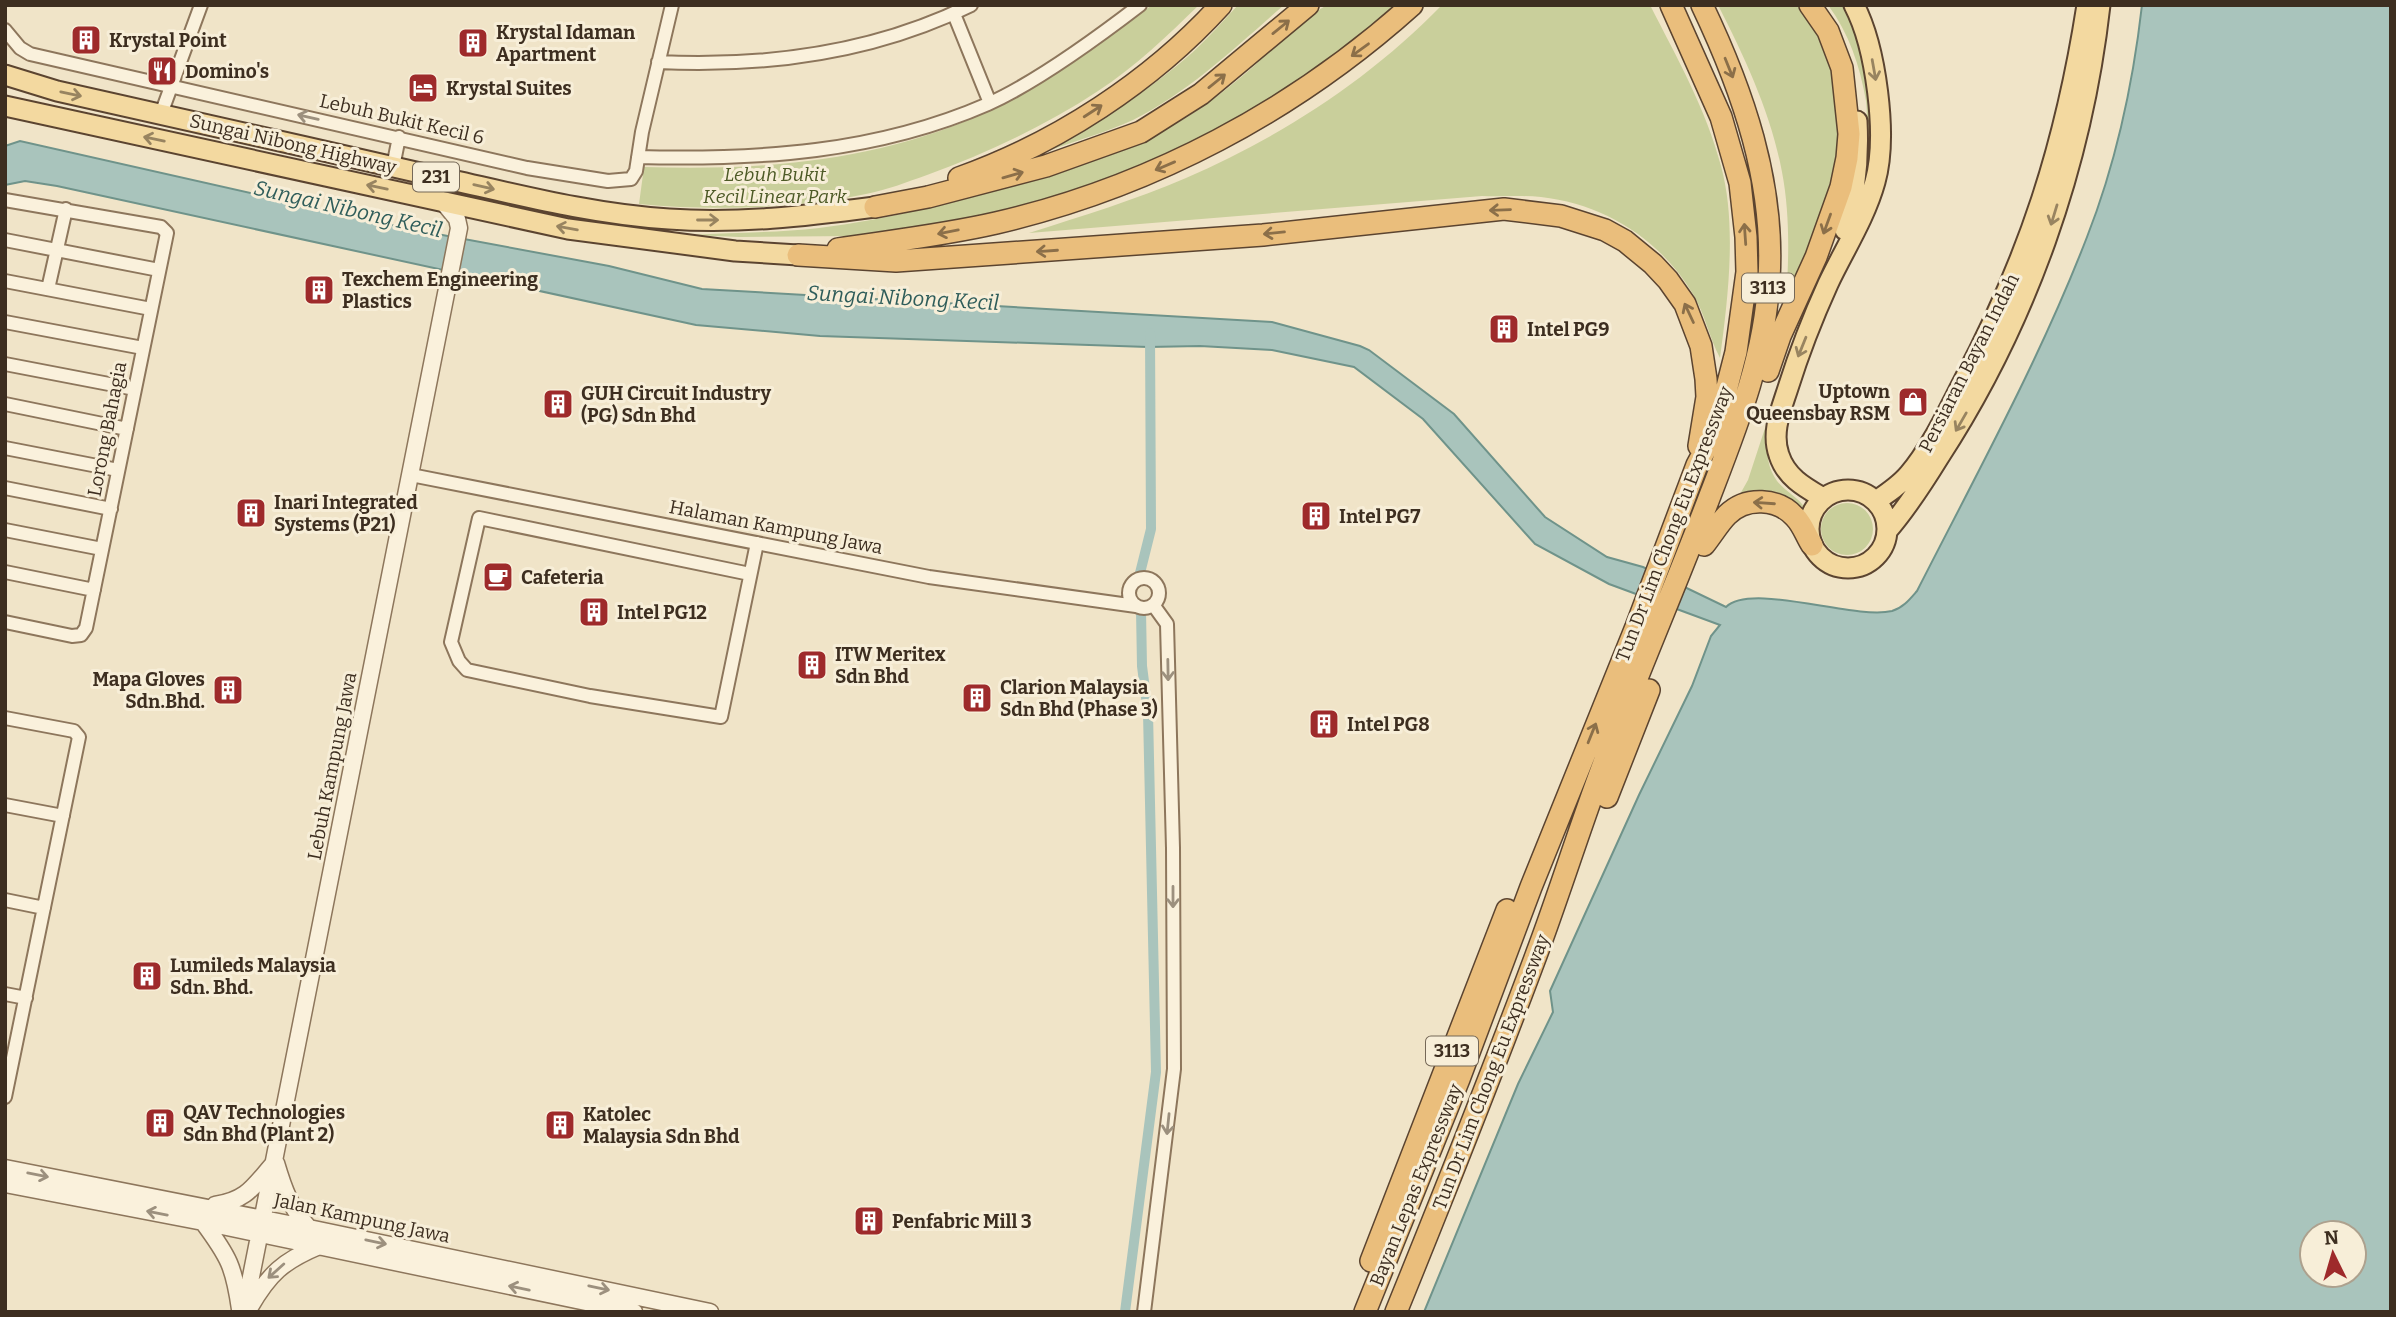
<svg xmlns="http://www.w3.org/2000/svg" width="2396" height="1317" font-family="Bitter,serif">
<rect width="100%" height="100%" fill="#f0e4c8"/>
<path fill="#c9cf9b" d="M1152,5H1199C1167,36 1135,67 1098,91C1045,126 987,153 927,175C907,182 887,190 866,194C792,209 714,211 639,204L644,167C765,171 887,161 997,107C1052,79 1102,42 1152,5Z
M1238,5H1284C1237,46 1189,92 1133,120C1107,132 1078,140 1051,150C1101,121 1150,90 1193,52C1209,37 1223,21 1238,5Z
M1327,5H1402L1382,25L1231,125L1156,160L1087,186L1010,210L910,230L854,236L739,237L692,235C734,232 777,233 819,228C889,220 957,201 1025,181C1081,164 1136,149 1187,117C1209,103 1234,84 1254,66C1276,44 1299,21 1327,5Z
M1442,5H1650C1677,58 1706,109 1721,166C1737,224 1728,299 1720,358C1709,337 1705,314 1693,294C1660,239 1604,204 1541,197C1522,195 1501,197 1482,196L1029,233C1082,216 1135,200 1186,178C1281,137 1370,79 1442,5Z
M1718,5H1797L1820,34L1834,73L1842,135L1830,201L1786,301C1789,258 1790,214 1782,172C1771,113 1745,58 1718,5Z
M1828,5H1845C1869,43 1870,109 1872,154C1866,141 1868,117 1866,101C1860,66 1849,33 1828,5Z
M1767,422C1770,444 1762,459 1777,481C1785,491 1798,497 1805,508L1791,502L1735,503L1748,480Z
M1821 529a26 26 0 1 1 52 0a26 26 0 1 1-52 0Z"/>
<path fill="#a9c4bc" stroke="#6f938a" stroke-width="2" fill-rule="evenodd" d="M2142,5H2391V1312H1424L1518,1084L1553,1012L1550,991L1639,795L1692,686L1711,636L1720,625L1609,584L1535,544L1423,419L1354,367L1272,350L1200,346L1148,347L820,336L696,325L57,186L25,181L5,185V146L20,141L410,229L609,266L702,289L1272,322L1360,346L1369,350L1454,414L1545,517L1607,557L1643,567L1726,607C1752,582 1853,620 1892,611C1903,608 1910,599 1917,591C1976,475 2040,359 2087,237C2116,163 2133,84 2142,5ZM2312,1233H2354V1275H2312Z"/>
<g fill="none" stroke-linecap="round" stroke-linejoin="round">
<path stroke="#a9c4bc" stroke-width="10" d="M1139,577L1151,529L1150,333
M1125,1312L1156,1072L1148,713L1142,666L1141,610"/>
<g stroke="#8d765c" stroke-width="16">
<path id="minor" d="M954,14L990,103
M5,30L20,48L30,54L527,168L608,181L631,179L636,171L642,132L672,5
M658,62C765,67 874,53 971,5
M161,114L201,5
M638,157C758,160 876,153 988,104C1037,82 1097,38 1140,5
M393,167L399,137
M5,200L161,227L167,233L86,628L81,635L72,636L5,622
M5,240L159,270
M5,281L151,309
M48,289L66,209
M5,322L143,348
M5,364L135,389
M5,404L127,429
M5,448L118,470
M411,475L929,577L1136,606
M5,488L111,509
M5,530L102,549
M5,572L94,590
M750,574L479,518L451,642L459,661L467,670L590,696L721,717L757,543
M1129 593a15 15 0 1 1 30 0a15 15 0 1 1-30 0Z
M5,718L74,731L79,737L5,1097
M5,805L63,816
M5,900L44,908
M5,994L26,998
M1144,1312L1174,1069L1173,848L1167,624L1154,606"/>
</g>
<g stroke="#8d765c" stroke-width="19">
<path id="tertiary" d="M276,1163C284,1190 290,1207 309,1228
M5,1168L309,1228L710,1312
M5,1184L203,1222L634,1312
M215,1205C247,1200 253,1187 274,1163
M203,1222C229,1257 234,1267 240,1309
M250,1307C269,1274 283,1261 319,1246
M244,1312L459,228L457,219L443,202"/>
</g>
<g stroke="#5b4430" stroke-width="23">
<path id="primary" d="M5,75L57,91C181,118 305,147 429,175C508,192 588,214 669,219C738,224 806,216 875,207
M5,106L568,229L735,251L798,255
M1845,230C1856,193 1859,159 1857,121
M1809 529a39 39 0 1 1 78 0a39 39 0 1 1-78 0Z
M1823,498C1804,487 1786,477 1779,455C1771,432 1781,410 1788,388C1799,353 1813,317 1828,284C1844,250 1865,218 1875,182C1888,136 1876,47 1854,5
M1876,501C1888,493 1900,485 1909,474C1930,450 1948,411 1963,382C2029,257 2065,146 2087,5
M1887,531C1907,508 1923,483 1939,457C2027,322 2082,165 2100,5"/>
</g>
<g stroke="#5b4430" stroke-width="24">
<path id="trunk" d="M959,178C1057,143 1151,82 1221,5
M875,207L928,197L1046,166L1141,132L1201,94L1308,5
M838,249C891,241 944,235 996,223C1151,187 1294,111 1412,5
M798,255L896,261L1263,235L1504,209L1561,216L1605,230L1625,241L1653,264L1668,280L1685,304L1701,346L1706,379L1707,397L1699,446
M1768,371L1780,336L1816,257L1841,187L1847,158L1849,134L1842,68L1828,31L1810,5
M1704,545C1712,535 1719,523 1727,515C1746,496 1778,498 1795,517C1803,525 1806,536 1812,545
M1607,797L1649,690
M1371,1261L1507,910
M1365,1312L1459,1079L1531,887L1636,627L1697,465L1711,439L1719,418L1736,352L1747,272L1746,237L1740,183L1721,117L1671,5
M1396,1312C1446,1189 1495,1066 1541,942C1564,879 1584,815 1608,752C1641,665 1678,580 1711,493C1738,423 1765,355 1769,279C1775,183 1743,91 1702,5"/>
</g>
<use href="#minor" stroke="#faf1dc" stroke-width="12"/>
<use href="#tertiary" stroke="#faf1dc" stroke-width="16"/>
<use href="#primary" stroke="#f3d9a0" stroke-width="19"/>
<use href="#trunk" stroke="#eabe7c" stroke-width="21"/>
</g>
<defs><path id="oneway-shaft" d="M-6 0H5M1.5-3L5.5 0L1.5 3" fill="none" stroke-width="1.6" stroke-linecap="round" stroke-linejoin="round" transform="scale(1.75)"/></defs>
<g stroke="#8b6f49">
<use href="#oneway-shaft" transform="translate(1281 27) rotate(-39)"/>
<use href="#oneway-shaft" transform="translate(1360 50) rotate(144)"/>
<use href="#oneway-shaft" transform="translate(1729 68) rotate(68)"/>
<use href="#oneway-shaft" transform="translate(1217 81) rotate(-39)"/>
<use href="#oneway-shaft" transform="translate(1093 111) rotate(-33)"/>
<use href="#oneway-shaft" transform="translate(1165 166) rotate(157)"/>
<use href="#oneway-shaft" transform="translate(1013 175) rotate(-16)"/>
<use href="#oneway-shaft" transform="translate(1500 210) rotate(178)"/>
<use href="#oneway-shaft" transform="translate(1827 224) rotate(110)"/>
<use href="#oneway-shaft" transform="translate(948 232) rotate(169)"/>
<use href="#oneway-shaft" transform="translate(1274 233) rotate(174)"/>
<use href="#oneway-shaft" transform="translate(1745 234) rotate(-94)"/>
<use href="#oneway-shaft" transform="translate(1047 251) rotate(176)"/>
<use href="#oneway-shaft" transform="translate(1689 313) rotate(-115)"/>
<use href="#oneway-shaft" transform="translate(1764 503) rotate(-176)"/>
<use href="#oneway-shaft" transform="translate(1592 733) rotate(-68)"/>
</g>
<g stroke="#988460">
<use href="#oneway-shaft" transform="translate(1874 70) rotate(80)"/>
<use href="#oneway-shaft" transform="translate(71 94) rotate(12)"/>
<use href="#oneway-shaft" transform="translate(154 139) rotate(-168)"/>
<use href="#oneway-shaft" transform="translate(377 187) rotate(-168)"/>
<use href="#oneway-shaft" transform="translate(484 187) rotate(13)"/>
<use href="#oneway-shaft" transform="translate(2054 215) rotate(107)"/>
<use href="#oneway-shaft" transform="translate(708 220)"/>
<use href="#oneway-shaft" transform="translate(567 228) rotate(-170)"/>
<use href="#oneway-shaft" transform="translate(1802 347) rotate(112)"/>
<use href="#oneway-shaft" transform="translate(1961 422) rotate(120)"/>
</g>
<g stroke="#9c907e">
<use href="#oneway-shaft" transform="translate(308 117) rotate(-167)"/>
<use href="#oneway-shaft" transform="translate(1168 670) rotate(89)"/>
<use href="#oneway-shaft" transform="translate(1173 897) rotate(90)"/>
<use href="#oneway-shaft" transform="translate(1168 1124) rotate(96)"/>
<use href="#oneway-shaft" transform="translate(38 1175) rotate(11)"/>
<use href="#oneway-shaft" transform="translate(157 1213) rotate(-169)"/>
<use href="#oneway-shaft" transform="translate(376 1242) rotate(12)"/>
<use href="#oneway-shaft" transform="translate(276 1271) rotate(138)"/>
<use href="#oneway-shaft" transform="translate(519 1288) rotate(-168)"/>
<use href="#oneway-shaft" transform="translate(599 1288) rotate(12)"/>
</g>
<defs>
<g id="building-square" transform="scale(1.575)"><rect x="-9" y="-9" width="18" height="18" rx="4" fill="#9e2a2b" stroke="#f7eed8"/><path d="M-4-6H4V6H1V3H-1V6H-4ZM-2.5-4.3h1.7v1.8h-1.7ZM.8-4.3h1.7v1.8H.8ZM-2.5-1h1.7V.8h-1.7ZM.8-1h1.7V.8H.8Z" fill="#fff"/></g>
<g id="restaurant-square" transform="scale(1.575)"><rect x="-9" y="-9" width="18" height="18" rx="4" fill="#9e2a2b" stroke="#f7eed8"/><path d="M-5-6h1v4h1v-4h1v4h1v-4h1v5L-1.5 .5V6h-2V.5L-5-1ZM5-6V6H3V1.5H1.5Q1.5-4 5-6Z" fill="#fff"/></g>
<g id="hotel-square" transform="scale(1.575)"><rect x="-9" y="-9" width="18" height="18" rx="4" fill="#9e2a2b" stroke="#f7eed8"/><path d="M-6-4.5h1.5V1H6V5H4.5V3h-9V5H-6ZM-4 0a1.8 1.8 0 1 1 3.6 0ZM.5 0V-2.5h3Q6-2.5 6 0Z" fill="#fff"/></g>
<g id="shop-square" transform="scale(1.575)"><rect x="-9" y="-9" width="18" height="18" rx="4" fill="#9e2a2b" stroke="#f7eed8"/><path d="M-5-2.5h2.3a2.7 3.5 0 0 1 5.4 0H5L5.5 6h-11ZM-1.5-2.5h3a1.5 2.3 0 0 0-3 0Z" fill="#fff"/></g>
<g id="cafe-square" transform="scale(1.575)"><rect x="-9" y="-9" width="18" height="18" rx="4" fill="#9e2a2b" stroke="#f7eed8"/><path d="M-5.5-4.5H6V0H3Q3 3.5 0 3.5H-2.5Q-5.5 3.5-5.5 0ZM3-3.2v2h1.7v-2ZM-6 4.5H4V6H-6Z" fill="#fff"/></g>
</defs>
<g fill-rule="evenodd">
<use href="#building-square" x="86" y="40"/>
<use href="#building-square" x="473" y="43"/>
<use href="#restaurant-square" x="162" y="71"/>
<use href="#hotel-square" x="423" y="88"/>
<use href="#building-square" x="319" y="290"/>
<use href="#building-square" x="1504" y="329"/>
<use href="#shop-square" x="1913" y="402"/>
<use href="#building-square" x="558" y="404"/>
<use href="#building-square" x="251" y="513"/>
<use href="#building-square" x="1316" y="516"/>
<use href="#cafe-square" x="498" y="577"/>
<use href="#building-square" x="594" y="612"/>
<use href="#building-square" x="812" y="665"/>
<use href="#building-square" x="228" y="690"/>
<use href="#building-square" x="977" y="698"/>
<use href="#building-square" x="1324" y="724"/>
<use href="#building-square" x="147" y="976"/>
<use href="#building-square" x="160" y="1123"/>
<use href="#building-square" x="560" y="1125"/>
<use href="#building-square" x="869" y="1221"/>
</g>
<g text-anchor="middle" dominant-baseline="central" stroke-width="6" stroke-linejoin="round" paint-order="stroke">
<g fill="#f7eed8" stroke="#756857" stroke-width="2">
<rect x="413" y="162.5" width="46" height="29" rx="5"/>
<rect x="1742" y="273.5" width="52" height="29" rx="5"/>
<rect x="1426" y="1036.5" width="52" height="29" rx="5"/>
</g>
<g font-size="18" font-weight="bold" fill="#3d2e20">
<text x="436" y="177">231</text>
<text x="1768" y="288">3113</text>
<text x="1452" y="1051">3113</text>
</g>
<g font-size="19" font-weight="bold" fill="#3d2e20" stroke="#f7eed8" text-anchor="start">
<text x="496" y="32">Krystal Idaman<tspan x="496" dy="22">Apartment</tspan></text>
<text x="109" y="40">Krystal Point</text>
<text x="185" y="71">Domino's</text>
<text x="446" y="88">Krystal Suites</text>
<text x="342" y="279">Texchem Engineering<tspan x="342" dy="22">Plastics</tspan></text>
<text x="1527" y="329">Intel PG9</text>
<text x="1890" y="391" text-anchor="end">Uptown<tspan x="1890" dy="22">Queensbay RSM</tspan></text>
<text x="581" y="393">GUH Circuit Industry<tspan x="581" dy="22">(PG) Sdn Bhd</tspan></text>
<text x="274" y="502">Inari Integrated<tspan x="274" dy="22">Systems (P21)</tspan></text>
<text x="1339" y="516">Intel PG7</text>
<text x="521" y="577">Cafeteria</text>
<text x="617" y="612">Intel PG12</text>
<text x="835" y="654">ITW Meritex<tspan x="835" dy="22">Sdn Bhd</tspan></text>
<text x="205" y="679" text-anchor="end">Mapa Gloves<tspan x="205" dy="22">Sdn.Bhd.</tspan></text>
<text x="1000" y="687">Clarion Malaysia<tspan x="1000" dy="22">Sdn Bhd (Phase 3)</tspan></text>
<text x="1347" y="724">Intel PG8</text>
<text x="170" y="965">Lumileds Malaysia<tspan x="170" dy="22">Sdn. Bhd.</tspan></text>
<text x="183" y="1112">QAV Technologies<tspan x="183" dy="22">Sdn Bhd (Plant 2)</tspan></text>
<text x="583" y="1114">Katolec<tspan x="583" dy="22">Malaysia Sdn Bhd</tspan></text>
<text x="892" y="1221">Penfabric Mill 3</text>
</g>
<g font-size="19" fill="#3d2e20" stroke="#f7eed8">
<text transform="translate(402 119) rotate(13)">Lebuh Bukit Kecil 6</text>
<text transform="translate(293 144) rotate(13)">Sungai Nibong Highway</text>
<text transform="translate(1969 363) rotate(-63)">Persiaran Bayan Indah</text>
<text transform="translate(107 429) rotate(-79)">Lorong Bahagia</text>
<text transform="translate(1674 524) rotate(-69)">Tun Dr Lim Chong Eu Expressway</text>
<text transform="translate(776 527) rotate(11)">Halaman Kampung Jawa</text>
<text transform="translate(332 766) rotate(-79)">Lebuh Kampung Jawa</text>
<text transform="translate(1491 1072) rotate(-69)">Tun Dr Lim Chong Eu Expressway</text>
<text transform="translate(1416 1185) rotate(-68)">Bayan Lepas Expressway</text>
<text transform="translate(362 1218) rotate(12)">Jalan Kampung Jawa</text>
</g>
<g font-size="19" font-style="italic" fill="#4d5a26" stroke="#f7eed8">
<text x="775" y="174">Lebuh Bukit<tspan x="775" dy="22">Kecil Linear Park</tspan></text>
</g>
<g font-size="21" font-style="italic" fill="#2f5d5a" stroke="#f7eed8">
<text transform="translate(348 209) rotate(13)">Sungai Nibong Kecil</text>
<text transform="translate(903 298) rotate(3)">Sungai Nibong Kecil</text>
</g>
</g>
<rect width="2396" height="1317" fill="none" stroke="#3d2e20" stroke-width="14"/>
<g transform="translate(2333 1254) rotate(355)"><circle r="33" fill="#f7eed8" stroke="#ada18e" stroke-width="2"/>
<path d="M0-5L12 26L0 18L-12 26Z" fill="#9e2a2b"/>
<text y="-10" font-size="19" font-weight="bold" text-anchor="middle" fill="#3d2e20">N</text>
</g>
</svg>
